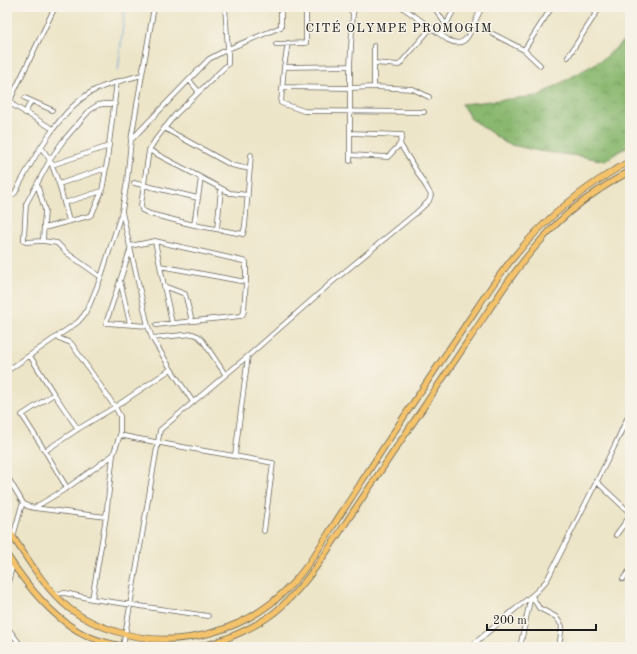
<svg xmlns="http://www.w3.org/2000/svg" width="637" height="654" font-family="'Old Standard TT',serif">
<defs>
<pattern id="forest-crowns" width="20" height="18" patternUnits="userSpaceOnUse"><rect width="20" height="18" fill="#8ab870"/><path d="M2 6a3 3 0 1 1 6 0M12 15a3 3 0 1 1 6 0" fill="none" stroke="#70955b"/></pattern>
</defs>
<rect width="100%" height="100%" fill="#f7f3e8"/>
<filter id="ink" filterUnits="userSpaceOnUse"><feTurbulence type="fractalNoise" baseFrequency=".025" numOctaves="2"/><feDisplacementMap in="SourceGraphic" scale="8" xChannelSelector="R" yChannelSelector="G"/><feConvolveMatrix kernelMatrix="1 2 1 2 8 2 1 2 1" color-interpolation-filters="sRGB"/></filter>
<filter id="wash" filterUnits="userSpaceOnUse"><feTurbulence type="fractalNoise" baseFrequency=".012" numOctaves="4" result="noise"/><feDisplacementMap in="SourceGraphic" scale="16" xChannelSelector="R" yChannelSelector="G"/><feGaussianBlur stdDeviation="0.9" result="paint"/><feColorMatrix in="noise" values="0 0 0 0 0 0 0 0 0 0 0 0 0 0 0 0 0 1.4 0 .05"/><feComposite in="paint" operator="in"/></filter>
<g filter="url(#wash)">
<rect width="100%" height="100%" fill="#ede5c8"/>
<path fill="url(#forest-crowns)" stroke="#536a46" d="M630,35V146L618,152L605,161L579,156L539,151L507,144L470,118L462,104L538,96L605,58Z"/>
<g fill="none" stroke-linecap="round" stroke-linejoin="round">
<path stroke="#6da5dc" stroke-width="1" d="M118,71L125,7"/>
</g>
</g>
<g filter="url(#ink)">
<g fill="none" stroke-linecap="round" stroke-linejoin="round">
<g stroke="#656258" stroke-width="5.5">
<path id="minor" d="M225,7L228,49V64L175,115L156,139L149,150L141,205L142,210L150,214L194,225L243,234L245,226L251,155
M345,7L353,12
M402,7L448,40C464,48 468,37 474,25C476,19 479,13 482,7
M434,7L446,25
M493,34L524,50L540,65
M441,35L455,7
M288,43L284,67L281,103L304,111L424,112
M276,44L306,43V7
M524,50L552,7
M568,57L600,7
M374,63L399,65L431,28
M284,67L350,66
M189,80L199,92
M282,87L350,88L374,87L413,89L429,97
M374,87V46
M25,98L52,110
M25,113L31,101
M164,128L231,165L250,169
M53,129L13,105L11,101L12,96L55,7
M132,139L209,59L228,49L281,27V7
M41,147L50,160L59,184L69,221
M149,150L230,193L248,195
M350,155L388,157L400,144L402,135L350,133
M350,161V66L353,12L357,7
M52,165L109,146
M134,183L198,198
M37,184L26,204L24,238V241L26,242L42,241L43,240L45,210L37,184L50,160L63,141L90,110L98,105L104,104H115
M59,184L106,168
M7,198L15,193C32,160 61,107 95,90C110,83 126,79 142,75
M64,203L102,191
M122,212L148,326L152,338L171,369L193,402
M194,225L201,178
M44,228L89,216L92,214L102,191L106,168L117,81
M217,229L221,189
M43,241L57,243L67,253L101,277
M155,241L164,286L172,323
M130,246L155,241L243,261L246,262V282L244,311L243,314L241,316L156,325
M130,250L106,323L148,326
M160,266L246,282
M120,280L130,324
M164,286L185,294L192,321
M152,338L193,334L198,336L203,341L225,374
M30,356L54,394
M7,371L78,322L84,315L89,306L101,277L122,211L127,181L131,140L142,75L154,7
M624,425L630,430
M120,435C170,446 222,453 273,463L264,531
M45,451L78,429L115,407L171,369
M235,455L248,356
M7,476L23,503L27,506L34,508L106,517
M596,481L630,513
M67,488L45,451L22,415L54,394L78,429
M34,508L67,488L113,455L120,435V416L115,407L71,343L56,337
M616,535L630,516
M13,537L21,508L23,503
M623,579L630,570
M7,586L13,564
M54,594L65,593L92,599L208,616
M532,596L539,608L556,617L562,626L559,647
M92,599L106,517L113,455
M7,627L22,647
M123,647L160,430L248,356L331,283L416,213L429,201L431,195L427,188L400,144
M470,647L537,591L547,580L614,447L630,412
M520,647L531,596"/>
</g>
<g stroke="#656258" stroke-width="7">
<path id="highway" d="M7,528C26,556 43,587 70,609C85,620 101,627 118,632C179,651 248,631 291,585C306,569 317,552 328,534C339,516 351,499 362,481C393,433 424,386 456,339C475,312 492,283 513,258C545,218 585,186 630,161
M7,555C25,583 48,613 78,631C93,640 110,644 127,647
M197,647C224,642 262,625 282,606C313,577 334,540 357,506C394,451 431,396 468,341C492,306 515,268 544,237C560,219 579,203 599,190C609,183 620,177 630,171"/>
</g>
<use href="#minor" stroke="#fff" stroke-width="4"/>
<use href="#highway" stroke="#f3c26a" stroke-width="5.5"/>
</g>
</g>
<g text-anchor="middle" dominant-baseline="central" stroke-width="3" stroke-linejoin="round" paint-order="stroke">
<g font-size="13" letter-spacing="1" fill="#1c1c1c" stroke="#f7f3e8">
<text x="399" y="28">CITÉ OLYMPE PROMOGIM</text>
</g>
</g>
<rect width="637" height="654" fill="none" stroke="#f7f3e8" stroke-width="24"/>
<path d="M487 624v6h109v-6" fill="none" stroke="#1c1c1c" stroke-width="2"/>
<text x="493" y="624" font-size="12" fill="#1c1c1c" stroke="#f7f3e8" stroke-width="3" paint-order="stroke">200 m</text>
</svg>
